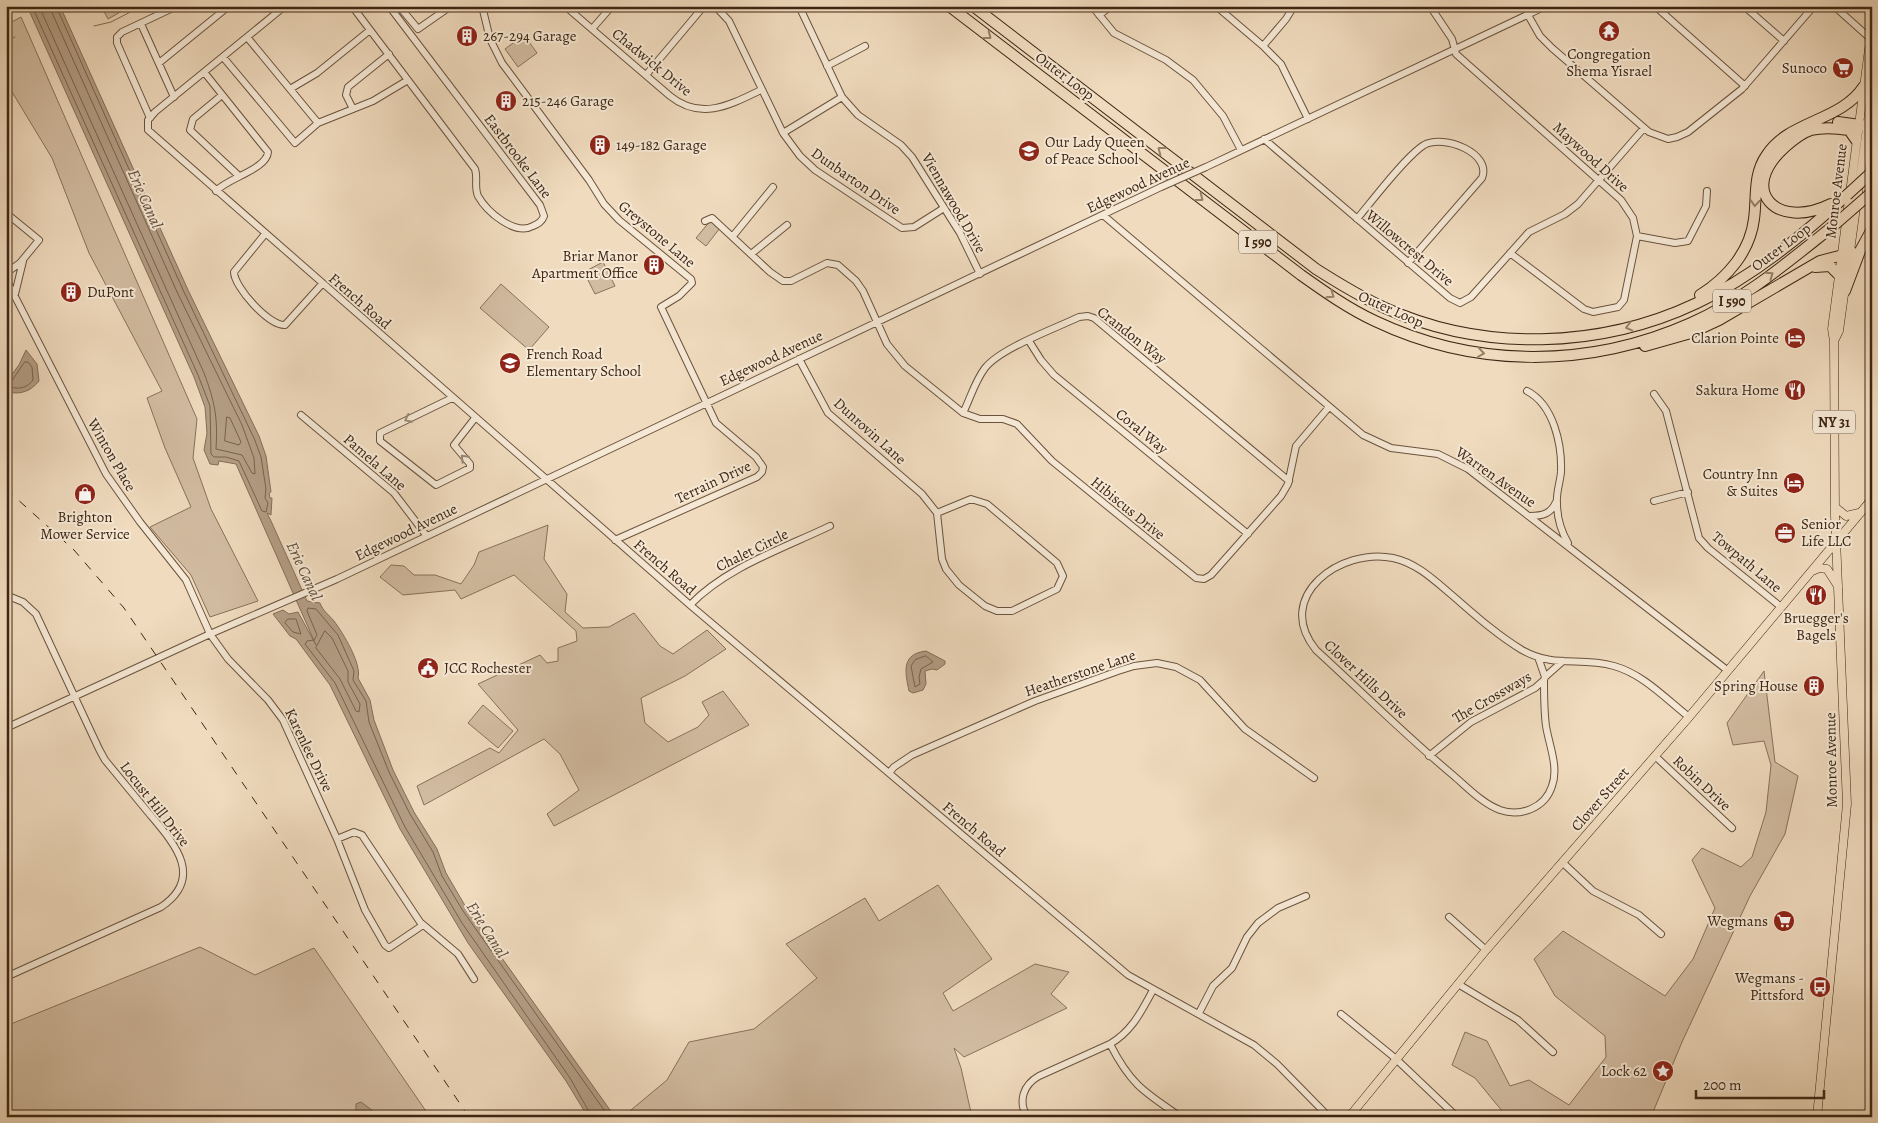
<svg xmlns="http://www.w3.org/2000/svg" width="1878" height="1123" font-family="Alegreya,serif">
<rect width="100%" height="100%" fill="#f0dbbe"/>
<filter id="stains"><feTurbulence type="fractalNoise" baseFrequency=".004" numOctaves="4"/><feColorMatrix values="0 0 0 0 .2 0 0 0 0 .09 0 0 0 0 .02 0 0 0 .5 -.17"/></filter>
<radialGradient id="worn" r=".72"><stop offset=".6" stop-color="#630" stop-opacity="0"/><stop offset="1" stop-color="#630" stop-opacity=".3"/></radialGradient>
<path fill="#d2bca1" stroke="#88715a" d="M101,6H128L129,7L108,19Z
M21,17L197,419L193,458L211,509L258,601L210,617L191,575L150,527L191,507L165,448L147,398L162,391L89,253L52,158L6,82V25Z
M524,35L537,53L518,67L505,49Z
M711,220L720,228L706,246L696,238Z
M603,262L615,286L595,294L584,272Z
M501,284L549,327L529,350L480,308Z
M548,525L544,559L567,594L565,612L583,628L609,627L634,613L660,646L673,654L707,630L726,649L685,676L641,698L645,723L668,742L698,727L709,715L702,702L723,691L749,725L554,826L547,814L579,790L560,754L544,739L424,805L417,786L490,748L499,753L518,730L478,684L540,655L547,663L558,661V648L577,641L576,631L514,575L461,599L455,590L403,595L380,577L391,565L404,566L414,575H435L461,584L474,565L479,552Z
M1764,671L1775,762L1798,776L1785,834L1750,896L1682,1042L1651,1117H1507L1475,1078L1452,1065L1465,1032L1487,1041L1510,1086L1529,1080L1569,1105L1606,1057L1605,1036L1555,996L1534,959L1563,931L1665,996L1693,959L1715,908L1692,860L1702,848L1741,867L1752,857L1766,812L1771,765L1764,741L1733,745L1727,723Z
M483,705L513,731L498,748L468,723Z
M938,885L992,959L943,993L953,1011L1035,964L1069,972L1051,994L1067,1008L964,1057L954,1048L961,1068L972,1117H626L625,1115L667,1080L689,1042L754,1029L817,978L786,944L865,898L879,921Z
M200,947L255,975L314,948L430,1117H6V1026Z"/>
<path fill="#b39d84" stroke="#846d57" d="M27,6H60L188,290L259,436L266,456L271,492L269,493L270,498H272L271,515L267,513L271,521L307,601L320,603C323,611 328,614 334,621C343,633 362,664 358,678L370,700L374,720L393,770L414,812L437,849L446,873L467,909L615,1117H588L566,1081L468,943L400,829L330,685L296,639L290,636L273,614L283,610L289,614L298,612L316,645L236,464L219,461L218,465L210,464L204,450L207,433L205,407L194,377Z
M26,350L37,364L39,381C31,391 21,395 8,392L6,382L19,365Z
M926,651L945,661V664L937,670L932,669L925,671L926,684L923,690L913,693L909,691C905,672 901,654 926,651Z
M361,1102L373,1111L376,1117H358L356,1113V1104Z"/>
<g fill="none" stroke-linecap="round" stroke-linejoin="round">
<path stroke="#78624c" stroke-width="1" d="M32,6L198,375L210,406L211,454L214,457H226L239,461L262,511L266,512L268,503L265,498L266,489L261,457L254,438L184,292L56,6
M39,6L204,373C215,402 218,418 216,449L242,455L252,473L255,474L254,458L242,425L178,294L49,6
M25,362H28L32,367L33,380C28,387 20,390 11,387L10,384Z
M227,417L230,418L241,442L239,445L225,441Z
M288,619H296L301,634L293,632L285,623Z
M325,631L332,638L348,671V682L360,704L359,712L356,711L340,679L316,648Z
M926,656L933,662L921,669L919,677L920,684L915,687L911,666L915,660Z
M592,1117L570,1078L462,923L405,827L335,683L305,644L307,641L314,640L317,635L307,611L308,608L316,609L338,635L354,671L353,680L366,701L369,722L389,772L410,814L433,852L442,876L463,911L609,1117"/>
<path stroke="#846d57" stroke-width="1" d="M94,26L111,22L142,6
M6,41L15,37"/>
<g stroke="#6a533e" stroke-width="8">
<path id="minor" d="M285,6L155,112L148,120V130L690,605L1128,975L1254,1045L1277,1064L1329,1117
M352,6L475,169C478,178 474,187 478,196C487,212 515,236 533,226C538,224 542,222 544,216L540,205L389,6
M399,6L418,29L451,6
M482,6L490,39L502,63L589,180L604,204L619,220L691,279L692,283L679,296L661,307L716,423L756,457L763,467L762,472L757,477L615,540
M565,6L670,96C701,121 730,105 761,90
M715,6L729,21L783,133L800,156L815,170L902,228L914,227L944,208
M799,6L842,97L858,115L901,145L912,157L960,233L980,274
M1092,6L1114,33L1166,60L1193,80L1223,116L1241,150
M1216,6L1263,46L1281,64L1308,119
M1324,6L1335,8
M1430,6L1452,39L1456,54L1621,200L1633,218L1637,236L1624,300L1618,307L1593,312L1584,309L1510,253
M1655,6L1745,86
M1744,6L1784,41
M1834,6L1872,40
M1099,15L1111,6
M1528,15L1540,36L1552,48L1649,132L1668,139L1677,137L1688,132L1742,89L1814,6
M141,24L174,97
M592,29L612,6
M247,37L318,123
M1263,46L1286,19L1294,6
M223,57L295,143L318,123L373,101L408,80
M159,63L229,6
M827,66L865,46
M204,72L268,152C267,169 228,178 216,191
M646,75L704,6
M290,89L317,73L370,30
M222,95L193,119L190,130L239,176
M353,109L346,95L348,87L389,54
M150,118L117,43V37L122,32L177,6
M783,133L842,97
M1264,139L1450,298L1460,303L1471,297L1529,232L1565,214L1578,204L1644,128
M1206,167L1546,6
M6,213L39,240L20,263L6,273
M1103,215L1363,435L1391,448L1438,454L1468,469L1727,670
M1357,219C1372,201 1406,156 1424,145C1444,134 1492,153 1482,178L1408,263
M705,221L712,218L770,272L783,281H791L827,263L838,265L856,281L863,291L887,344L905,366L963,413L980,419H1003L1017,424L1052,461L1196,578L1204,579L1211,575L1281,496L1288,484L1296,446L1329,407
M265,234L234,272C234,287 269,326 285,325L322,284
M733,236L773,187
M1637,236L1675,243L1688,241L1706,206L1707,191
M751,254L787,225
M6,279L106,474L140,522L186,580L210,634L228,659L268,700L283,720L337,839L365,910L385,945L389,948L423,925
M15,294L23,261
M1029,341L1041,360L1054,375L1248,534
M799,359L828,413L922,494L937,513
M1527,391C1554,405 1562,445 1561,472C1560,483 1556,493 1557,503C1557,517 1561,531 1568,543
M1654,394L1666,411L1699,538L1708,548L1781,607
M452,398L380,433V441L436,485L470,468V464L454,445L475,418
M963,413C970,399 975,381 985,368C1001,348 1054,329 1079,317L1088,316L1094,318L1289,481
M301,415L394,493L426,535
M971,499L987,504L1057,563L1063,576L1057,589L1012,611H997L985,606L959,585L946,569L942,559L937,513Z
M1654,501L1688,492
M1530,516C1542,516 1551,514 1556,502
M6,595L23,602L36,614L99,749L105,760C119,777 133,794 147,811C171,840 207,876 161,907L6,977
M690,605C727,567 782,549 830,526
M1538,657L1545,677
M1563,661L1545,677L1544,680C1544,696 1544,711 1546,726C1549,745 1559,767 1552,786C1545,808 1521,817 1500,810C1482,803 1468,788 1454,776C1406,736 1362,692 1316,650C1272,596 1342,547 1393,558C1417,563 1435,581 1453,596C1475,615 1497,635 1522,650C1556,669 1579,656 1614,666C1643,674 1666,699 1689,717
M6,728L210,634L337,579L1161,187
M1429,756L1471,722L1535,688L1544,680
M1655,756L1732,828
M889,773L894,767L912,755L1035,701L1118,671L1134,666L1157,663L1176,667L1200,680L1245,729L1314,778
M337,839L354,832L362,835L420,922L458,954L474,979
M1562,862L1593,891L1639,915L1661,934
M1449,917L1486,950
M1458,984L1518,1020L1553,1052
M1199,1013L1213,986L1232,968L1247,937L1258,923L1278,908L1306,896
M1341,1014L1395,1058L1457,1117
M1110,1044C1131,1085 1144,1092 1181,1117
M1027,1117C1018,1101 1023,1085 1039,1076L1110,1044C1132,1031 1141,1012 1153,990"/>
</g>
<g stroke="#3e2613" stroke-width="9">
<path id="major" d="M1834,341L1839,331L1872,91
M1835,507L1846,516L1859,513
M1812,571L1819,568L1827,569L1838,586
M1349,1117L1486,950L1689,717L1872,499
M1817,1117L1847,804L1835,515L1834,341L1832,329L1869,49L1872,46"/>
</g>
<g stroke="#3e2613" stroke-width="12">
<path id="highway" d="M949,6L1301,275C1325,292 1349,309 1375,321C1476,369 1590,368 1691,323C1743,300 1788,262 1832,227
M973,6L1316,269C1338,283 1361,297 1385,308C1483,352 1600,349 1697,303C1752,277 1802,236 1847,195
M1838,122L1867,126
M1831,204C1776,231 1737,190 1785,147C1793,140 1801,133 1811,130C1824,127 1836,128 1849,130L1856,140
M1815,267L1830,266L1839,275
M1845,291L1860,251L1872,229
M1700,295C1727,278 1750,252 1754,219C1757,197 1753,175 1766,156C1788,120 1841,122 1864,86
M1645,346L1691,333L1719,320L1820,261L1843,255L1851,251"/>
</g>
<use href="#minor" stroke="#f5e8d5" stroke-width="6"/>
<use href="#major" stroke="#f0dbbe" stroke-width="8"/>
<use href="#highway" stroke="#f0dbbe" stroke-width="10"/>
<path stroke="#3e2613" stroke-width="1" stroke-dasharray="9 9" stroke-linecap="butt" d="M6,489L74,550L124,608L469,1117"/>
<g stroke="#6a533e" stroke-width="8" stroke-linecap="butt">
<path id="minor-bridge" d="M1161,187L1206,167"/>
</g>
<g stroke="#3e2613" stroke-width="12" stroke-linecap="butt">
<path id="highway-bridge" d="M1847,195L1872,172
M1832,227L1871,193"/>
</g>
<use href="#minor-bridge" stroke="#f5e8d5" stroke-width="6"/>
<use href="#highway-bridge" stroke="#f0dbbe" stroke-width="10"/>
</g>
<defs><path id="oneway-chevron" d="M-2-3.5L2.5 0L-2 3.5" fill="none" stroke-width="1.6" stroke-linecap="round" stroke-linejoin="round" transform="scale(1.25)"/></defs>
<g stroke="#978068">
<use href="#oneway-chevron" transform="translate(988 36) rotate(37)"/>
<use href="#oneway-chevron" transform="translate(1161 150) rotate(-143)"/>
<use href="#oneway-chevron" transform="translate(1200 198) rotate(37)"/>
<use href="#oneway-chevron" transform="translate(1755 203) rotate(94)"/>
<use href="#oneway-chevron" transform="translate(1770 275) rotate(-35)"/>
<use href="#oneway-chevron" transform="translate(1331 295) rotate(35)"/>
<use href="#oneway-chevron" transform="translate(1629 327) rotate(166)"/>
<use href="#oneway-chevron" transform="translate(1481 353) rotate(8)"/>
</g>
<g stroke="#9a8774">
<use href="#oneway-chevron" transform="translate(408 419) rotate(154)"/>
<use href="#oneway-chevron" transform="translate(464 458) rotate(-135)"/>
</g>
<defs>
<g id="temple-disc" transform="scale(1.125)"><circle r="9.5" fill="#8f2418" stroke="#f5e8d5"/><path d="M0-6L5-2H3V0L6.5 2.5H4V6H1.5V3h-3V6H-4V2.5H-6.5L-3 0V-2H-5Z" fill="#fff"/></g>
<g id="building-disc" transform="scale(1.125)"><circle r="9.5" fill="#8f2418" stroke="#f5e8d5"/><path d="M-4-6H4V6H1V3H-1V6H-4ZM-2.5-4.3h1.7v1.8h-1.7ZM.8-4.3h1.7v1.8H.8ZM-2.5-1h1.7V.8h-1.7ZM.8-1h1.7V.8H.8Z" fill="#fff"/></g>
<g id="supermarket-disc" transform="scale(1.125)"><circle r="9.5" fill="#8f2418" stroke="#f5e8d5"/><path d="M-6-5.5h2.5l.6 2H6L4.5 2H-2.5L-4.4-4H-6ZM-1.5 3.2a1.3 1.3 0 1 0 .1 0ZM3 3.2a1.3 1.3 0 1 0 .1 0Z" fill="#fff"/></g>
<g id="school-disc" transform="scale(1.125)"><circle r="9.5" fill="#8f2418" stroke="#f5e8d5"/><path d="M0-5L7-2L0 1L-7-2ZM-4 1L0 2.5L4 1V4Q0 6-4 4Z" fill="#fff"/></g>
<g id="hotel-disc" transform="scale(1.125)"><circle r="9.5" fill="#8f2418" stroke="#f5e8d5"/><path d="M-6-4.5h1.5V1H6V5H4.5V3h-9V5H-6ZM-4 0a1.8 1.8 0 1 1 3.6 0ZM.5 0V-2.5h3Q6-2.5 6 0Z" fill="#fff"/></g>
<g id="restaurant-disc" transform="scale(1.125)"><circle r="9.5" fill="#8f2418" stroke="#f5e8d5"/><path d="M-5-6h1v4h1v-4h1v4h1v-4h1v5L-1.5 .5V6h-2V.5L-5-1ZM5-6V6H3V1.5H1.5Q1.5-4 5-6Z" fill="#fff"/></g>
<g id="shop-disc" transform="scale(1.125)"><circle r="9.5" fill="#8f2418" stroke="#f5e8d5"/><path d="M-5-2.5h2.3a2.7 3.5 0 0 1 5.4 0H5L5.5 6h-11ZM-1.5-2.5h3a1.5 2.3 0 0 0-3 0Z" fill="#fff"/></g>
<g id="office-disc" transform="scale(1.125)"><circle r="9.5" fill="#8f2418" stroke="#f5e8d5"/><path d="M-6-3h4V-5.5h4V-3h4V5H-6ZM-1-4.5V-3h2v-1.5ZM-6 0V1H6V0Z" fill="#fff"/></g>
<g id="civic-disc" transform="scale(1.125)"><circle r="9.5" fill="#8f2418" stroke="#f5e8d5"/><path d="M-.6-6.5H3V-4.5H.6V-3L4-1V1h2V6H-6V1h2V-1L-.6-3ZM-1.2 2.5V6h2.4V2.5Z" fill="#fff"/></g>
<g id="bus-disc" transform="scale(1.125)"><circle r="9.5" fill="#8f2418" stroke="#f5e8d5"/><path d="M-5-6H5V4H4V6H2V4H-2V6H-4V4H-5ZM-3.5-4V0h7V-4ZM-3.5 1.2v1.5H-2V1.2ZM2 1.2v1.5H3.5V1.2Z" fill="#fff"/></g>
<g id="sight-disc" transform="scale(1.125)"><circle r="9.5" fill="#8f2418" stroke="#f5e8d5"/><path d="M0-6L1.8-2.2L6-1.7L2.9 1.2L3.7 5.4L0 3.3L-3.7 5.4L-2.9 1.2L-6-1.7L-1.8-2.2Z" fill="#fff"/></g>
</defs>
<g fill-rule="evenodd">
<use href="#temple-disc" x="1609" y="31"/>
<use href="#building-disc" x="467" y="36"/>
<use href="#supermarket-disc" x="1843" y="68"/>
<use href="#building-disc" x="506" y="101"/>
<use href="#building-disc" x="600" y="145"/>
<use href="#school-disc" x="1029" y="151"/>
<use href="#building-disc" x="654" y="265"/>
<use href="#building-disc" x="71" y="292"/>
<use href="#hotel-disc" x="1795" y="338"/>
<use href="#school-disc" x="510" y="363"/>
<use href="#restaurant-disc" x="1795" y="390"/>
<use href="#hotel-disc" x="1794" y="483"/>
<use href="#shop-disc" x="85" y="494"/>
<use href="#office-disc" x="1785" y="533"/>
<use href="#restaurant-disc" x="1816" y="595"/>
<use href="#civic-disc" x="428" y="668"/>
<use href="#building-disc" x="1814" y="686"/>
<use href="#supermarket-disc" x="1784" y="921"/>
<use href="#bus-disc" x="1820" y="987"/>
<use href="#sight-disc" x="1663" y="1071"/>
</g>
<g text-anchor="middle" dominant-baseline="central" stroke-width="4" stroke-linejoin="round" paint-order="stroke">
<g fill="#f5e8d5" stroke="#75604d" stroke-width="1">
<rect x="1239" y="230.5" width="38" height="23" rx="4"/>
<rect x="1713" y="289.5" width="38" height="23" rx="4"/>
<rect x="1813" y="410.5" width="42" height="23" rx="4"/>
</g>
<g font-size="14" font-weight="bold" fill="#3e2613">
<text x="1258" y="242">I 590</text>
<text x="1732" y="301">I 590</text>
<text x="1834" y="422">NY 31</text>
</g>
<g font-size="15" fill="#3e2613" stroke="#f5e8d5" text-anchor="end">
<text x="483" y="36" text-anchor="start">267-294 Garage</text>
<text x="1609" y="54" text-anchor="middle">Congregation<tspan x="1609" dy="17">Shema Yisrael</tspan></text>
<text x="1827" y="68">Sunoco</text>
<text x="522" y="101" text-anchor="start">215-246 Garage</text>
<text x="1045" y="142" text-anchor="start">Our Lady Queen<tspan x="1045" dy="17">of Peace School</tspan></text>
<text x="616" y="145" text-anchor="start">149-182 Garage</text>
<text x="638" y="256">Briar Manor<tspan x="638" dy="17">Apartment Office</tspan></text>
<text x="87" y="292" text-anchor="start">DuPont</text>
<text x="1779" y="338">Clarion Pointe</text>
<text x="526" y="354" text-anchor="start">French Road<tspan x="526" dy="17">Elementary School</tspan></text>
<text x="1779" y="390">Sakura Home</text>
<text x="1778" y="474">Country Inn<tspan x="1778" dy="17">&amp; Suites</tspan></text>
<text x="85" y="517" text-anchor="middle">Brighton<tspan x="85" dy="17">Mower Service</tspan></text>
<text x="1801" y="524" text-anchor="start">Senior<tspan x="1801" dy="17">Life LLC</tspan></text>
<text x="1816" y="618" text-anchor="middle">Bruegger's<tspan x="1816" dy="17">Bagels</tspan></text>
<text x="444" y="668" text-anchor="start">JCC Rochester</text>
<text x="1798" y="686">Spring House</text>
<text x="1768" y="921">Wegmans</text>
<text x="1804" y="978">Wegmans -<tspan x="1804" dy="17">Pittsford</tspan></text>
<text x="1647" y="1071">Lock 62</text>
</g>
<g font-size="15" fill="#3e2613" stroke="#f5e8d5">
<text transform="translate(652 62) rotate(39)">Chadwick Drive</text>
<text transform="translate(1065 76) rotate(37)">Outer Loop</text>
<text transform="translate(518 156) rotate(53)">Eastbrooke Lane</text>
<text transform="translate(1591 157) rotate(42)">Maywood Drive</text>
<text transform="translate(856 181) rotate(35)">Dunbarton Drive</text>
<text transform="translate(1138 185) rotate(-25)">Edgewood Avenue</text>
<text transform="translate(1836 191) rotate(-83)">Monroe Avenue</text>
<text transform="translate(954 203) rotate(60)">Viennawood Drive</text>
<text transform="translate(657 234) rotate(40)">Greystone Lane</text>
<text transform="translate(1781 247) rotate(-37)">Outer Loop</text>
<text transform="translate(1410 248) rotate(40)">Willowcrest Drive</text>
<text transform="translate(360 301) rotate(41)">French Road</text>
<text transform="translate(1391 309) rotate(24)">Outer Loop</text>
<text transform="translate(1132 335) rotate(38)">Crandon Way</text>
<text transform="translate(771 358) rotate(-25)">Edgewood Avenue</text>
<text transform="translate(870 431) rotate(42)">Dunrovin Lane</text>
<text transform="translate(1142 431) rotate(39)">Coral Way</text>
<text transform="translate(112 455) rotate(60)">Winton Place</text>
<text transform="translate(375 462) rotate(41)">Pamela Lane</text>
<text transform="translate(1496 477) rotate(35)">Warren Avenue</text>
<text transform="translate(713 482) rotate(-25)">Terrain Drive</text>
<text transform="translate(1128 508) rotate(39)">Hibiscus Drive</text>
<text transform="translate(406 532) rotate(-26)">Edgewood Avenue</text>
<text transform="translate(752 550) rotate(-26)">Chalet Circle</text>
<text transform="translate(1747 562) rotate(40)">Towpath Lane</text>
<text transform="translate(665 567) rotate(41)">French Road</text>
<text transform="translate(1080 673) rotate(-19)">Heatherstone Lane</text>
<text transform="translate(1366 679) rotate(43)">Clover Hills Drive</text>
<text transform="translate(1492 697) rotate(-30)">The Crossways</text>
<text transform="translate(309 750) rotate(64)">Karenlee Drive</text>
<text transform="translate(1831 760) rotate(-91)">Monroe Avenue</text>
<text transform="translate(1702 783) rotate(43)">Robin Drive</text>
<text transform="translate(1600 799) rotate(-49)">Clover Street</text>
<text transform="translate(155 804) rotate(52)">Locust Hill Drive</text>
<text transform="translate(974 829) rotate(40)">French Road</text>
</g>
<g font-size="16" font-style="italic" fill="#614a35" stroke="#f5e8d5">
<text transform="translate(145 199) rotate(66)">Erie Canal</text>
<text transform="translate(304 571) rotate(65)">Erie Canal</text>
<text transform="translate(487 930) rotate(58)">Erie Canal</text>
</g>
</g>
<rect width="1878" height="1123" fill="none" stroke="#f0dbbe" stroke-width="25"/>
<rect x="8" y="8" width="1863" height="1108" fill="none" stroke="#3e2613" stroke-width="2.5"/>
<rect x="12" y="12" width="1853" height="1098" fill="none" stroke="#3e2613"/>
<path d="M1696 1090v8h128v-8" fill="none" stroke="#3e2613" stroke-width="2.5"/>
<text x="1703" y="1090" font-size="15" fill="#3e2613" stroke="#f5e8d5" stroke-width="4" paint-order="stroke">200 m</text>
<rect width="100%" height="100%" filter="url(#stains)"/>
<rect width="100%" height="100%" fill="url(#worn)"/>
</svg>
